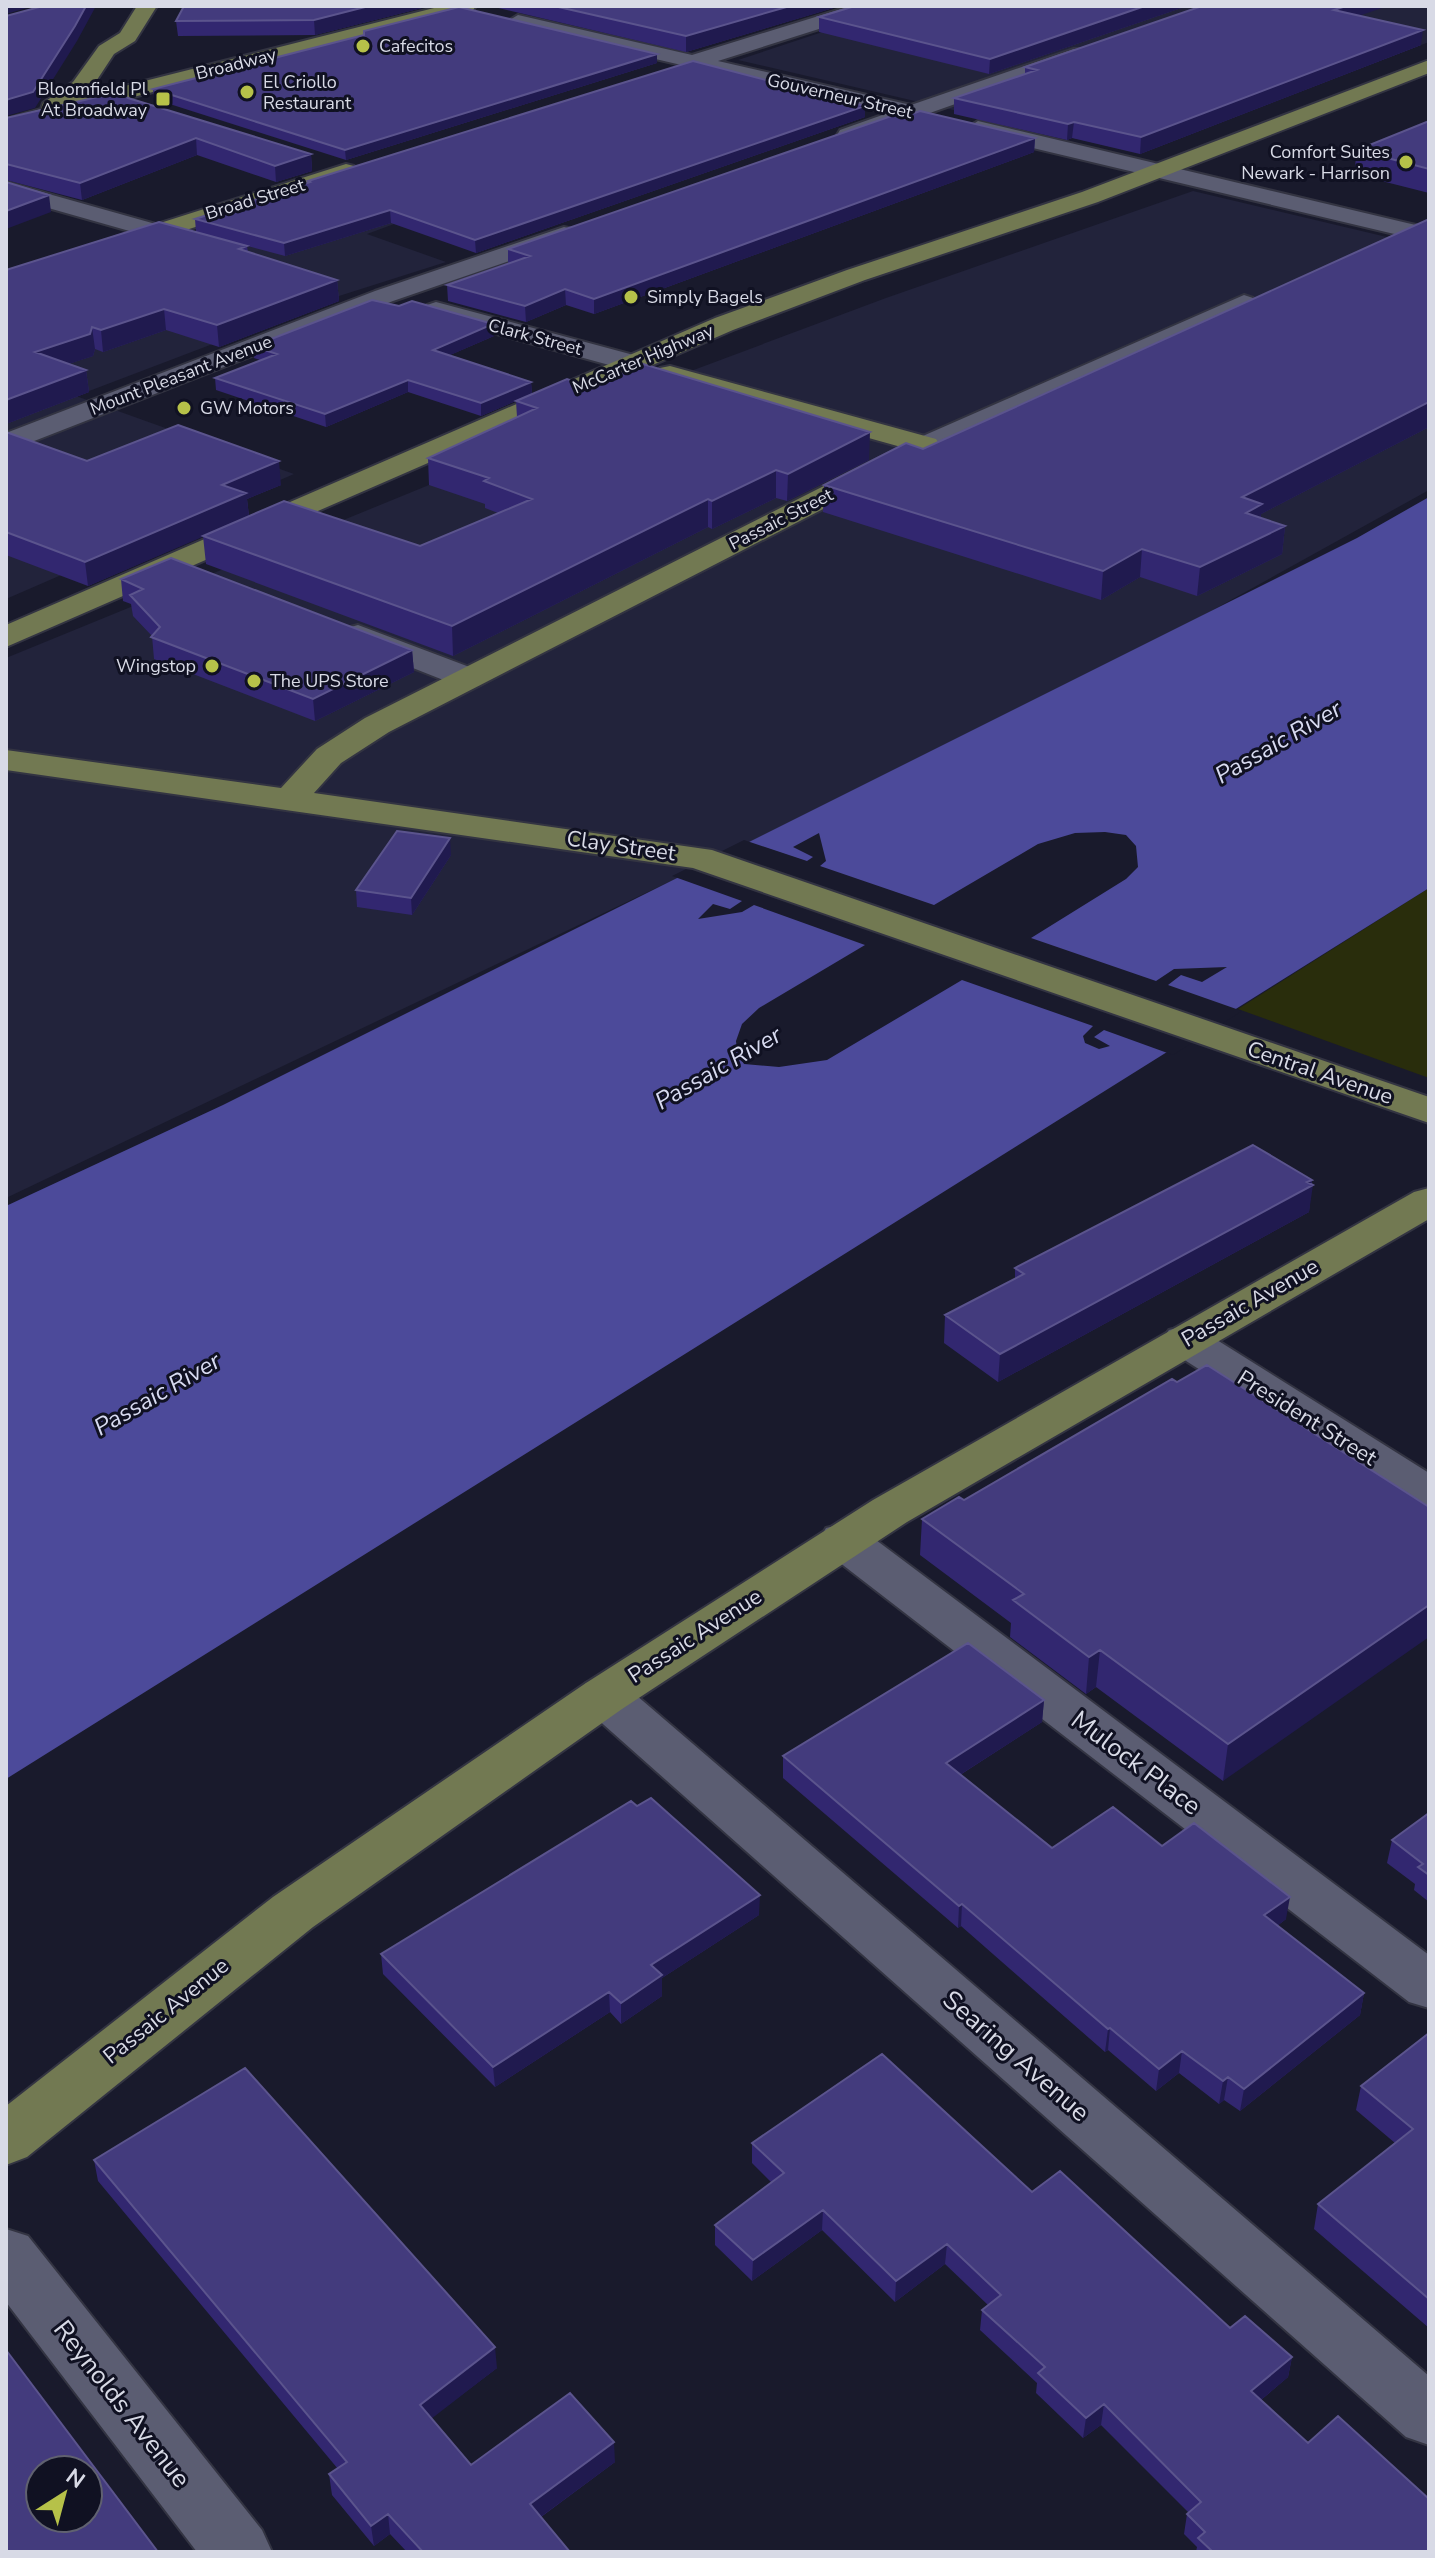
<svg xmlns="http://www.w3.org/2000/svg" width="1435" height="2558" font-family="'Nunito Sans',sans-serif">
<rect width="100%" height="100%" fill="#191a2c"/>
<path fill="#22233b" d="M901,6H1429V42L1138,153L738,60Z
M1193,191L1412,243L1429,236V490L1175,631L717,859L6,1198V658L429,485L640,390L886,298Z
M319,193L405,220L367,234L446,262L339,296L76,396L294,474L6,599V353L146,247Z"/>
<path fill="#292d0c" d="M1429,888V1078L1238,1009Z"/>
<path fill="#4c4a9a" d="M1429,497V888L6,1779V1206L223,1105L1357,538Z"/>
<path fill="#191a2c" d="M1105,832L1126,835L1136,846L1138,867L1126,879L1031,938L1156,981L1174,969L1227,967L1202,982L1181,975L1168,985L1242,1011L1173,1055L1104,1030L1094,1037L1110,1046L1099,1049L1085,1043L1083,1036L1093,1026L962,980L827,1060L779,1067L744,1064L737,1051L736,1041L742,1024L759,1008L865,945L754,905L742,912L698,919L713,904L730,909L742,901L672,876L744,840L807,861L813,857L793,847L819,833L826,861L820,866L934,905L1038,844L1075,833Z"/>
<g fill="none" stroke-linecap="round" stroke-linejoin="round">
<g stroke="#333442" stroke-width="4">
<path id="minor" d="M851,6H882L879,10L718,61L911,105L1074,49H1088L1092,53L1088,57L848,142L840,140L837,135L840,130L888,113L518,27L508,21L518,15L692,55Z
M978,121L1407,223L1416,225L1419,230L1416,235L1407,237L970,133L967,128Z
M6,182L209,239L212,244L209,249L200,251L6,196Z
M564,227L573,229L576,234L573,239L393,301L6,452V433L375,291Z
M1244,295L1253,298L1257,303L1253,308L936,451L926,454L916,451L912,445L916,439Z
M436,302L641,357L644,363L641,369L631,371L427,315L423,310L427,305Z
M358,625L480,671L484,678L480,685L468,688L456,685L347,642L342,635L347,628Z
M1185,1326L1201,1330L1429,1473V1511L1412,1506L1169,1350L1162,1340L1169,1330Z
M843,1524L860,1528L1429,1955V2008L1409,2002L826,1552L819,1540L826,1528Z
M604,1678L622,1683L1429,2376V2445L1406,2437L586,1709L578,1696L586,1683Z
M6,2229L28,2236L262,2530L272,2552H197L6,2302Z"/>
</g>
<g stroke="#333442" stroke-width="4">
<path id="major" d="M137,6H157L135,41L114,54L89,92L81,97L442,6H476L473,10L106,104L6,133V119L41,109L43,103L73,82L99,46L120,33Z
M1429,60V73L1098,202L865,280L733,330L6,647V625L715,318L847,270L1082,192Z
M346,164L354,166L358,171L354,176L6,288V272Z
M670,366L936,439L940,445L936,451L389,732L341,763L314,793L712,850L1429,1097V1123L693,868L6,770V750L281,788L317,749L365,718L901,447L660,380L656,374L660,368Z
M1429,1188V1219L907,1522L622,1709L313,1927L27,2157L6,2165V2106L273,1897L586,1683L873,1500L1414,1192Z"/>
</g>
<use href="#minor" fill="#5b5d72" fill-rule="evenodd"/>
<use href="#major" fill="#727952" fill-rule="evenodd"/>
</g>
<path fill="#322770" d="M184,6H430L315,35L178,36L176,21Z
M490,6H840L686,52Z
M855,6H1187L989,74L819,32V17Z
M1360,16L1421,45L1140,154L1072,138L1067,140L954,114V98L1025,74V67Z
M657,63L346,160L154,99L153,89Z
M128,98L311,154L312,171L276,182L197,155L82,200L6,180V118Z
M865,106V117L476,253L391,223L285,256L196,232L195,219L308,183V181Z
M909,115L1035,138L1034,152L594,314L566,305L526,322L448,301L447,285L508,264V249Z
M1429,121V193L1354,174L1357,150Z
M1429,219V427L1261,514V518L1285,526L1282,554L1197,596L1140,577L1101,600L823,512L824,485L923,449Z
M159,222L247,246L248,252L337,280L339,301L219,347L166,330L103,352L95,349L93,356L68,364L86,370L89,392L6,424V270Z
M494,336L450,355L531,382L532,394L481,416L408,392L326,427L216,390L215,378L260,360L254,358L253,346Z
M591,387L869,460L787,501L776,498L712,529L708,527L453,656L206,564L203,536L88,586L6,555V432L87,461L281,485L247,499L249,516L420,546L498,513L485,508V504L429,485L428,458L517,417L516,401Z
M121,579L412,650L414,672L315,721L154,659L152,636L133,616L131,604L123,601Z
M451,855L412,915L357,907L356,890Z
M1312,1180L1309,1212L998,1382L944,1343L945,1315L1015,1279V1268Z
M1177,1382L1429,1507L1223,1781L1096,1687L1086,1694L1010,1637L1011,1623L920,1555L922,1519L964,1500Z
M1044,1700L1042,1722L960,1775L1052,1848L1162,1846L1286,1919L1277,1926L1364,1993L1360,2015L1240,2111L1224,2100L1219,2104L1179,2073L1156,2091L1108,2050L1105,2052L961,1926L958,1928L783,1778V1756Z
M1429,1813V1902L1414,1890L1415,1884L1387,1863L1392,1840Z
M759,1915L662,1978V1996L621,2024L610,2012L495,2087L383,1974L381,1954Z
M1429,2033V2328L1314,2229L1318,2204L1395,2143L1356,2110L1361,2086Z
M752,2143L1032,2192L1230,2328L1292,2357L1288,2377L1261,2400L1429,2552H1196L1197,2547L1184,2534L1187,2514L1189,2513L1101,2425L1083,2438L1036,2393L1037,2383L980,2330L982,2310L988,2305L945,2264L895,2302L822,2230L752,2281L715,2245V2225L772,2183L752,2163Z
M94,2160L497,2368L431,2418L471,2465L615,2462L541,2517L570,2552H407L390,2534L374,2546L332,2495L329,2474L338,2469L98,2181Z"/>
<path fill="#201a4f" d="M6,6H34L6,14Z
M86,6H96L77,41L35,108L6,116V100Z
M369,6H430L315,35L314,20Z
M790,6H840L686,52V36Z
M1145,6H1187L989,74L990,59Z
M1346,6H1388L1332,25L1334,10Z
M1423,30L1421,45L1140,154L1141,137Z
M657,54V63L346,160L345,150Z
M865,106V117L476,253L475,240Z
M1074,122L1072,138L1067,140L1068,124Z
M196,138L197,155L82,200L80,183Z
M1035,138L1034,152L594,314V299Z
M311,154L312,171L276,182L275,166Z
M49,195L51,212L6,229V211Z
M390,210L391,223L285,256L284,243Z
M337,280L339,301L219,347L217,325Z
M565,289L566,305L526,322L525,306Z
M164,309L166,330L103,352L101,330Z
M493,324L494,336L434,362L433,350Z
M92,327L95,349L93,356L38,374L35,352Z
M86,370L89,392L6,424V400Z
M408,380V392L326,427L325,414Z
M531,382L532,394L481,416V403Z
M1429,402V427L1261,514L1259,532L1243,541L1242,497Z
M870,432L869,460L787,501L788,474Z
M279,461L281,485L247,499L249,517L88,586L85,562L222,485Z
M776,470V498L712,529V501Z
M708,499V527L453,656L452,626Z
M1285,526L1282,554L1197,596L1200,567Z
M1142,549L1140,577L1101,600L1103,571Z
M412,650L414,672L315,721L313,699Z
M450,838L451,855L412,915L411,898Z
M1312,1180L1311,1186L1313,1185L1309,1212L998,1382L1000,1354Z
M1429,1605V1637L1223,1781L1228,1744Z
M1100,1650L1096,1687L1086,1694L1089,1657Z
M1044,1700L1042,1722L944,1785L946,1763Z
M760,1895L759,1915L662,1978V1996L621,2024V2003L651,1965Z
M1290,1897L1286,1919L1261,1938L1264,1915Z
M962,1904L961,1926L958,1928L959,1906Z
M609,1992L610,2012L495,2087L493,2067Z
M1364,1993L1360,2015L1240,2111L1244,2089Z
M1110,2028L1108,2050L1105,2052L1108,2029Z
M1182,2051L1179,2073L1156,2091L1159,2069Z
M1228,2077L1224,2100L1219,2104L1223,2081Z
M823,2210L822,2230L752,2281L753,2260Z
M947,2244L945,2264L895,2302L896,2281Z
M495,2347L497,2368L422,2426L420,2405Z
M1292,2357L1288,2377L1248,2411L1251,2391Z
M1104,2404L1101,2425L1083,2438L1086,2418Z
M614,2442L615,2462L531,2524L530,2504Z
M388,2514L390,2534L374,2546L371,2526Z"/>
<path fill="#433b7d" stroke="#5b548d" stroke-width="2" fill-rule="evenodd" d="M43,6H86L75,26L33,92L6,100V16Z
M184,6H369L314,20L176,21Z
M554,6H790L686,36Z
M855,6H1145L990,59L819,17Z
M1202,6H1346L1334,10L1423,30L1141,137L1074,122L1068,124L954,98L1037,70L1025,67Z
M459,7L657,54L345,150L153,89L364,35V31Z
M693,61L865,106L475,240L390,210L284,243L195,219L310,182L308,181Z
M119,92L128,98L311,154L275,166L196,138L80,183L6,164V118Z
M920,111L1035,138L594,299L565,289L525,306L447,285L530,256L508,249L900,113L909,115Z
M1429,121V169L1357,150Z
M6,182L49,195L6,211Z
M1429,219V402L1242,497L1262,504L1246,513L1285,526L1200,567L1142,549L1103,571L824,485L906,443L923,449Z
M159,222L247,246L239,249L337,280L217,325L164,309L101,330L92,327L90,334L35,352L86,370L6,400V270Z
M372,300L399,306L412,301L493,324L433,350L531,382L481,403L408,380L325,414L215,378L277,354L253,346Z
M643,364L870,432L788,474L776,470L712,501L708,499L452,626L203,536L284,501L420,546L532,499L484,481L489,478L428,458L537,408L516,401L567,379L591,387Z
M178,425L279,461L222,485L246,493L85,562L6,532V432L87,461Z
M171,558L412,650L313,699L151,637L160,627L130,595L143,589L121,579Z
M397,831L450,838L411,898L356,890Z
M1253,1145L1312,1180L1307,1182L1313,1185L1000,1354L945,1315L1024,1274L1015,1268Z
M1207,1365L1429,1507V1605L1228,1744L1100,1650L1089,1657L1013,1600L1024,1594L922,1519L959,1497L964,1500L1172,1379L1177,1382Z
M968,1643L1044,1700L946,1763L1052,1848L1113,1807L1162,1846L1194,1823L1290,1897L1264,1915L1364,1993L1244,2089L1228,2077L1223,2081L1182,2051L1159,2069L1110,2028L1108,2029L962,1904L959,1906L783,1756Z
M651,1798L760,1895L651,1965L662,1975L621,2003L609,1992L493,2067L381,1954L631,1801L637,1806Z
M1429,1813V1875L1418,1867L1423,1864L1392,1840Z
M1429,2033V2299L1318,2204L1413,2129L1361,2086Z
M882,2054L1032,2192L1060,2171L1230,2328L1245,2316L1292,2357L1251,2391L1308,2443L1338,2416L1429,2499V2552H1213L1198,2538L1205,2532L1187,2514L1201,2502L1104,2404L1086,2418L1038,2373L1045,2367L982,2310L1001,2295L947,2244L896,2281L823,2210L753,2260L715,2225L784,2173L752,2143Z
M245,2068L495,2347L420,2405L471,2465L570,2393L614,2442L530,2504L570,2552H423L388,2514L371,2526L329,2474L347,2462L94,2160Z
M6,2350L158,2552H6ZM40,2470H88V2518H40Z"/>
<g fill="#b6c149" stroke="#101122" stroke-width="3">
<circle cx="363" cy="46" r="8"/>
<circle cx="247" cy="92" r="8"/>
<rect x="155" y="91" width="16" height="16" rx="4"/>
<circle cx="1406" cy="162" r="8"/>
<circle cx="631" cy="297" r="8"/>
<circle cx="184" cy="408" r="8"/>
<circle cx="212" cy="666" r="8"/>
<circle cx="254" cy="681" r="8"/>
</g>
<g text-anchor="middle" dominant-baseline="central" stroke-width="6" stroke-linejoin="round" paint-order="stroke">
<g font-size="18" fill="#d8dae6" stroke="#101122" text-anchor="start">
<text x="379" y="46">Cafecitos</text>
<text x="263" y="82">El Criollo<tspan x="263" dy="21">Restaurant</tspan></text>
<text x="147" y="89" text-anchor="end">Bloomfield Pl<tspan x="147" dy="21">At Broadway</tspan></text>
<text x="1390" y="152" text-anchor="end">Comfort Suites<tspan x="1390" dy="21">Newark - Harrison</tspan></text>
<text x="647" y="297">Simply Bagels</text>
<text x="200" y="408">GW Motors</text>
<text x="196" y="666" text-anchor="end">Wingstop</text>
<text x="270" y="681">The UPS Store</text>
</g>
<g font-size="18" fill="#d8dae6" stroke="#101122">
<text transform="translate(236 64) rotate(-14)">Broadway</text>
<text transform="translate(840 96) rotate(13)">Gouverneur Street</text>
<text transform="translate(255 199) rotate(-17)">Broad Street</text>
<text transform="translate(535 337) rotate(15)">Clark Street</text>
<text transform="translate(643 359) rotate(-23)">McCarter Highway</text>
<text transform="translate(181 375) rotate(-21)">Mount Pleasant Avenue</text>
<text transform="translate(781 519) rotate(-27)">Passaic Street</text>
</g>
<g font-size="22" fill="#d8dae6" stroke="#101122">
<text transform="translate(621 846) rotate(8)">Clay Street</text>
<text transform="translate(1320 1073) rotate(19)">Central Avenue</text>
<text transform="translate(1250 1303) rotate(-30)">Passaic Avenue</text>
<text transform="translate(1307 1418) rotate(32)">President Street</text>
<text transform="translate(695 1636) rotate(-33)">Passaic Avenue</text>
<text transform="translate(166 2011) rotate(-39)">Passaic Avenue</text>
</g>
<g font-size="24" font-style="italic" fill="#d8dbf1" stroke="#101122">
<text transform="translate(1278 742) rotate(-30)">Passaic River</text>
<text transform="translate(718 1068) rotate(-30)">Passaic River</text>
<text transform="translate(157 1394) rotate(-30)">Passaic River</text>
</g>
<g font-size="26" fill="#d8dae6" stroke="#101122">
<text transform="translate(1136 1763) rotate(37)">Mulock Place</text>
<text transform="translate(1016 2056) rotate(41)">Searing Avenue</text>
<text transform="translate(122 2404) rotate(52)">Reynolds Avenue</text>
</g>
</g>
<rect width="1435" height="2558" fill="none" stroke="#d8dae6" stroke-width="16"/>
<g transform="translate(64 2494) rotate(36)"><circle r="38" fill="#101122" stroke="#606170" stroke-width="2"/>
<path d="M0-6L14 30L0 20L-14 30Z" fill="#b6c149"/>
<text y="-12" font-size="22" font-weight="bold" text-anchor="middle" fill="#d8dae6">N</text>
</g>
</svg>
